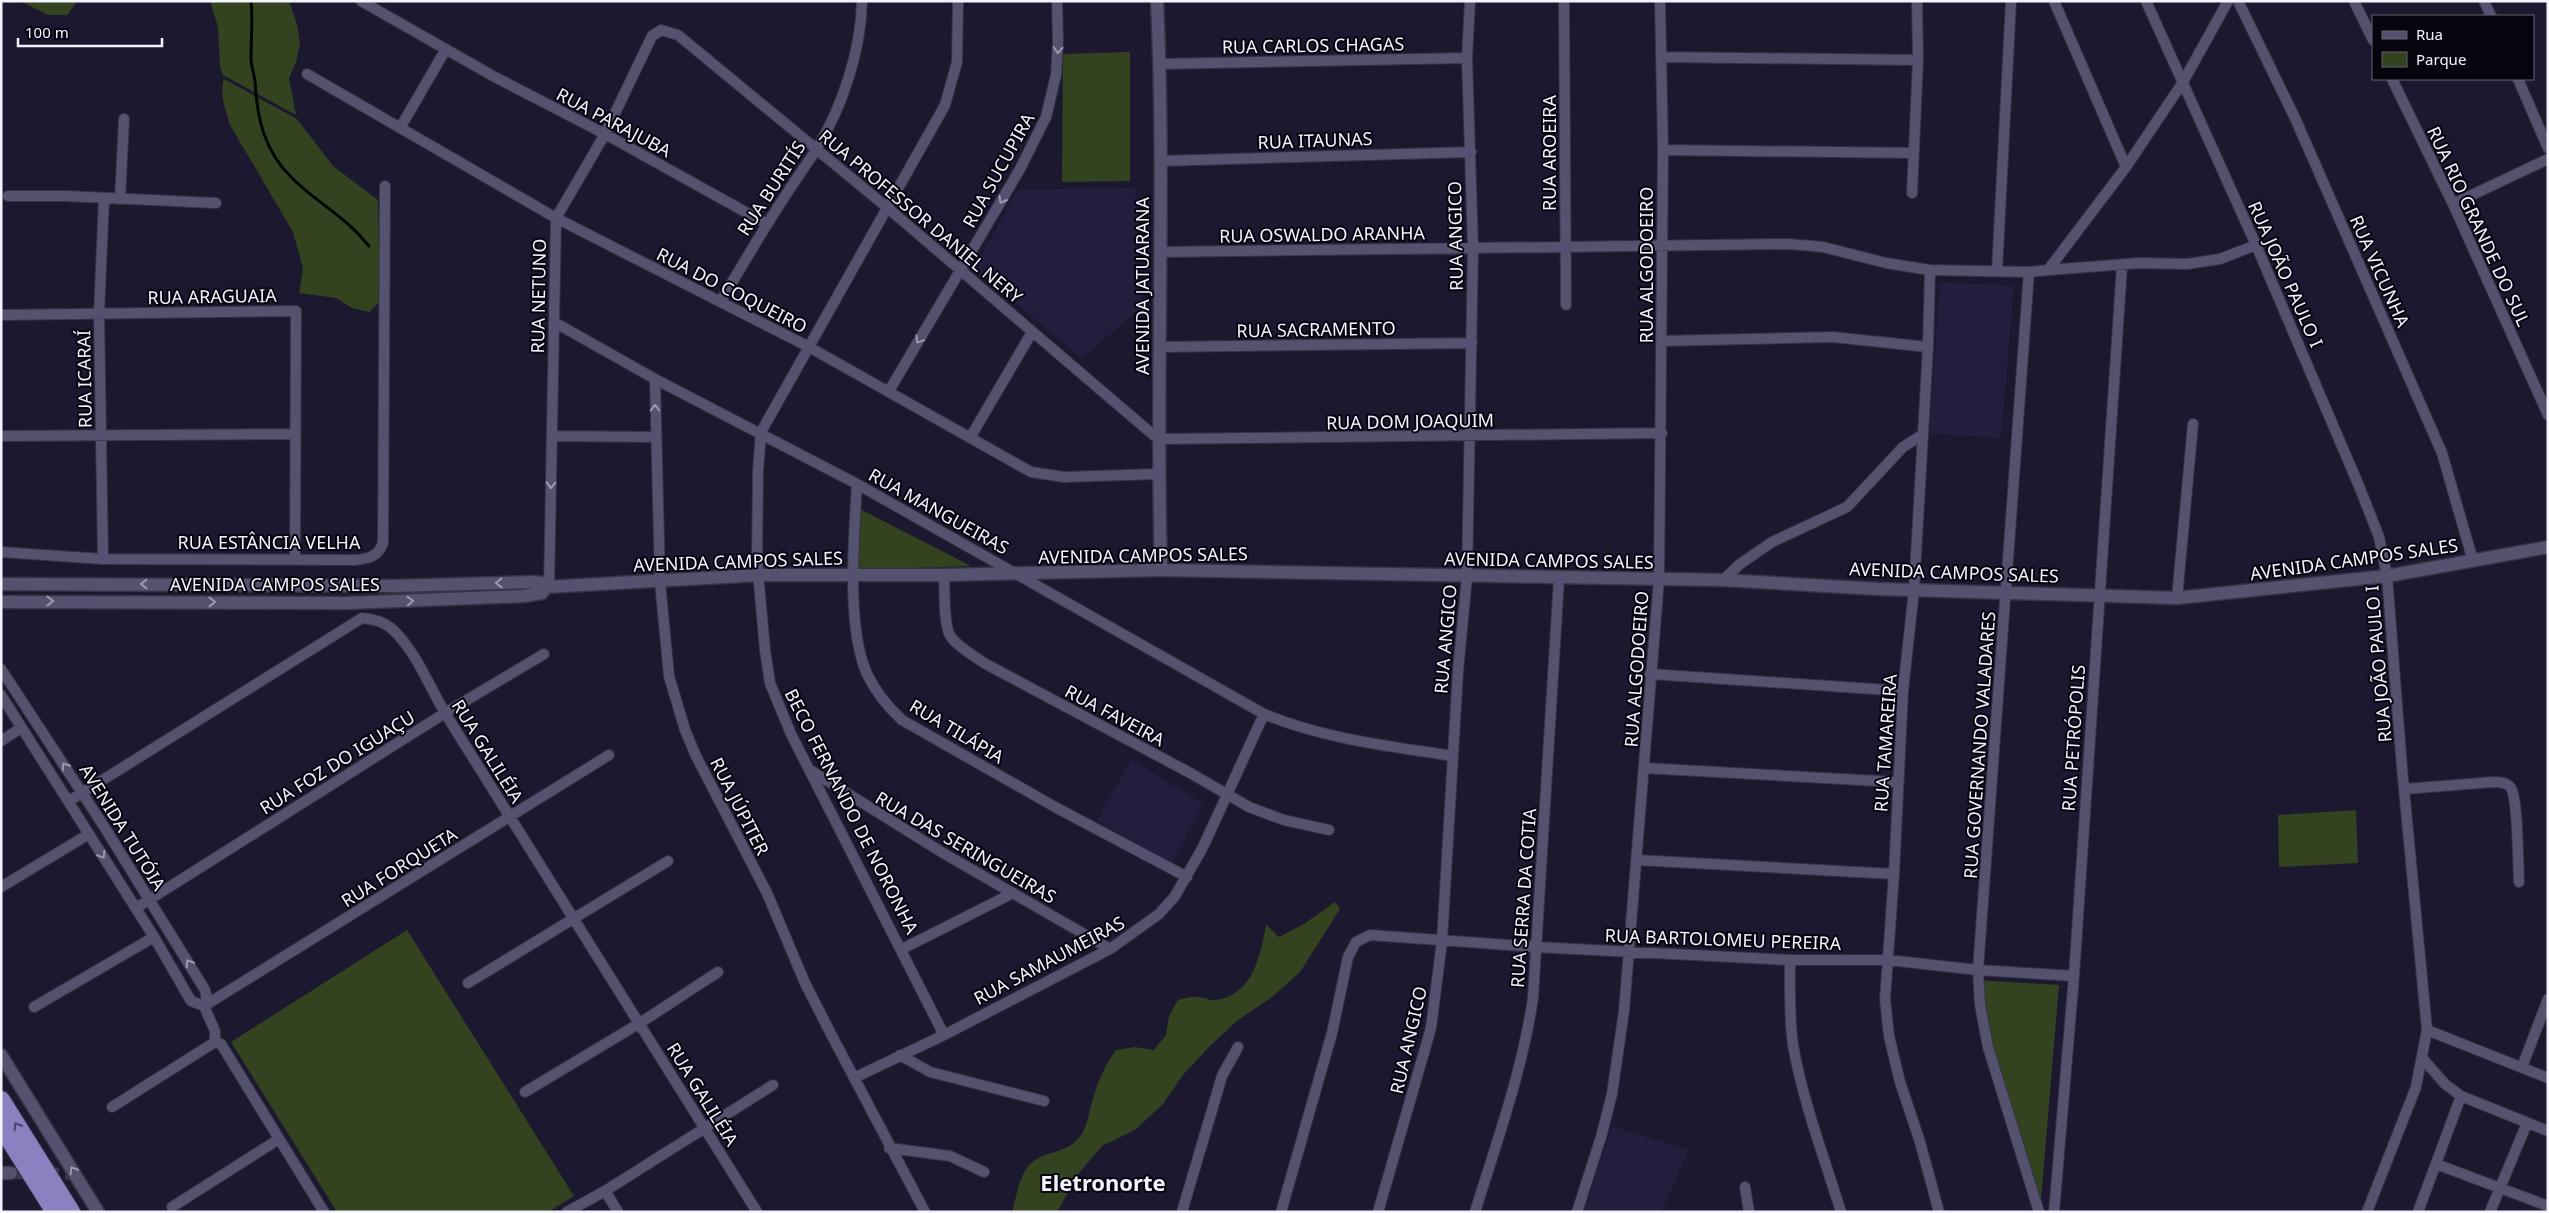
<svg xmlns="http://www.w3.org/2000/svg" width="2549" height="1213" font-family="'Noto Sans',sans-serif">
<rect width="100%" height="100%" fill="#1c1830"/>
<path fill="#231e3d" d="M1135,188L1142,306L1082,359L975,268L1017,190Z
M1940,282L2014,286L2001,438L1929,433Z
M1131,759L1203,804L1172,863L1097,821Z
M1612,1126L1688,1150L1662,1212H1584Z"/>
<path fill="#33431f" d="M20,1H78L67,15H48Z
M210,1H289L297,24L300,44L296,62L289,78L296,115L223,75L220,67L218,27Z
M1130,52V181L1062,182L1063,54Z
M224,79L297,119L333,166L378,200L380,302L369,312L352,308L336,298L299,293L303,268L293,232L230,125C226,111 219,94 224,79Z
M856,507L971,566L857,570Z
M2356,810L2358,863L2279,867L2278,815Z
M1335,902L1340,909L1300,972L1272,997L1238,1020L1210,1046L1183,1075L1163,1104L1135,1130L1102,1146L1079,1173L1057,1212H1012C1019,1189 1019,1164 1045,1155C1055,1151 1067,1150 1076,1141C1088,1130 1088,1113 1093,1099C1098,1081 1105,1065 1116,1050L1135,1047L1154,1050L1166,1035L1169,1016L1178,1000C1184,999 1191,996 1197,997C1204,997 1210,1001 1216,1000C1253,995 1261,954 1266,924L1279,937L1304,924Z
M407,930L574,1196L548,1212H337L231,1042Z
M1976,980L2059,985L2040,1212H2035Z"/>
<g fill="none" stroke-linecap="round" stroke-linejoin="round">
<path stroke="#000700" stroke-width="3" d="M251,1C253,21 251,39 251,58C251,66 254,73 255,81C257,118 264,151 292,178C318,204 344,215 369,246"/>
<path stroke="#3c394f" stroke-width="12" stroke-dasharray="12 6" stroke-linecap="butt" d="M11,1173L75,1174"/>
<g stroke="#363345" stroke-width="12">
<path id="minor" d="M361,1L493,76L605,134L767,224
M1564,1L1566,305
M2054,1L2126,167
M2146,1L2256,245L2359,486L2379,537L2387,576L2402,768L2427,1030L2416,1087L2367,1212
M2238,1L2295,118L2442,453L2473,561
M2354,1L2373,40
M2484,1L2491,16
M1662,57L1918,60
M1160,64L1467,58
M307,74L556,218L809,347L1031,472L1064,477L1158,474
M2392,79L2453,204L2548,415
M2518,79L2548,148
M400,128L446,49
M1663,150L1914,153
M1160,161L1471,152
M1912,193L1918,60L1917,1
M8,196H66L216,203
M120,199L124,119
M2453,204L2548,159
M1161,252L1789,244L1823,247L1886,263L1930,270L2029,272L2048,270L2126,167L2183,82L2228,1
M1930,270L1928,347L1914,590L1903,691L1894,874L1885,999L1889,1036L1900,1082L1920,1142L1939,1212
M2048,270L2140,263L2187,264L2220,259L2256,245
M1997,271L2011,1
M2029,272L1978,970L1980,1005L1988,1047L2039,1212
M720,302C740,270 759,236 780,204C791,186 804,168 816,150C842,108 861,51 862,1
M1,315L296,311L295,559
M554,322L655,379L857,484L1264,714C1324,739 1389,746 1453,756
M1662,341L1833,337L1928,347
M1160,347L1472,343
M655,379L660,582L669,676L685,730L696,756L767,893L805,983L831,1034L925,1212
M889,391L1020,169L1046,117L1056,75L1058,41L1057,1
M1,436L294,434
M552,436L655,437
M970,438L1032,332
M857,484C854,535 846,627 867,674C876,693 887,706 902,720L1055,807L1187,877
M1,552L103,559L354,560C368,559 378,557 383,543L385,186
M103,559L99,314L104,198
M944,575C945,590 943,626 951,637C959,648 973,655 984,663L1192,774L1249,807L1284,820L1329,830
M1723,580L1740,564L1772,542L1847,507L1903,447L1922,435
M549,587L556,218L605,134L652,36L661,30L678,35L889,209L1158,439L1662,433
M2177,598L2193,424
M1,669L105,828L205,990L207,1000L204,1006L215,1031V1042
M1650,674L1903,691
M1,695L154,937L191,1001L204,1006
M1,741L21,728
M1645,768L1897,782
M810,770L943,853L1110,949
M2405,789L2493,782C2499,782 2507,782 2511,788C2518,799 2518,865 2519,882
M69,801L362,618C372,619 383,621 391,628C415,649 429,686 445,713L757,1212
M1637,860L1894,874
M1,887L89,834
M136,908L445,713L544,654
M902,949L1013,893
M1790,960C1790,988 1789,1017 1793,1045C1803,1102 1824,1157 1841,1212
M468,983L668,861
M204,1006L609,755
M34,1007L154,937
M2427,1030L2548,1078
M944,1035L791,734L770,683L765,650L757,561L758,471L761,432L945,105L957,62L958,1
M215,1042L221,1044L324,1212
M900,1055L930,1072L1044,1101
M2423,1059L2445,1084L2461,1096L2548,1131
M2522,1067L2548,999
M856,1077L944,1035L1110,949L1159,914L1175,896L1203,847L1264,714
M525,1092L640,1023L718,972
M112,1107L215,1042
M889,1148L950,1156L984,1172
M2436,1164L2548,1206
M1745,1187L1749,1212
M605,1191L618,1212
M172,1207L279,1139
M567,1212L605,1191L773,1085
M1182,1212L1222,1076L1238,1047
M1281,1212L1332,1033L1348,957L1356,942L1370,935L1536,947L1790,960H1888L1978,970L2074,976
M1378,1212L1431,1028L1442,941L1458,671L1467,577L1473,248L1467,58L1470,1
M1475,1212C1497,1141 1522,1072 1533,998L1559,579
M1577,1212L1601,1137L1612,1094L1624,1011L1659,579L1663,150L1660,1
M2054,1212L2074,976L2122,266
M2418,1212L2461,1096
M2490,1212L2527,1123"/>
</g>
<g stroke="#363345" stroke-width="15">
<path id="tertiary" d="M1157,1C1166,191 1155,381 1161,570
M1,584L394,586L534,582L543,583L546,587L760,575H944L1161,570L1723,580L1879,589L2177,598L2387,576L2548,547
M1,602L347,603L524,596L542,593L546,587
M1,1055L98,1212
M1,1173H11"/>
</g>
<g stroke="#363345" stroke-width="20">
<path id="trunk" d="M1,1100L71,1212
M1,1126L55,1212"/>
</g>
<use href="#minor" stroke="#55526f" stroke-width="10"/>
<use href="#tertiary" stroke="#55526f" stroke-width="12"/>
<use href="#trunk" stroke="#8a82c0" stroke-width="18"/>
</g>
<defs><path id="oneway-chevron" d="M-2-3.5L2.5 0L-2 3.5" fill="none" stroke-width="1.6" stroke-linecap="round" stroke-linejoin="round" transform="scale(1.25)"/></defs>
<g stroke="#9c9aaf">
<use href="#oneway-chevron" transform="translate(1058 50) rotate(94)"/>
<use href="#oneway-chevron" transform="translate(1002 200) rotate(120)"/>
<use href="#oneway-chevron" transform="translate(919 340) rotate(121)"/>
<use href="#oneway-chevron" transform="translate(655 408) rotate(-90)"/>
<use href="#oneway-chevron" transform="translate(551 485) rotate(91)"/>
<use href="#oneway-chevron" transform="translate(499 583) rotate(179)"/>
<use href="#oneway-chevron" transform="translate(144 584) rotate(-180)"/>
<use href="#oneway-chevron" transform="translate(50 601)"/>
<use href="#oneway-chevron" transform="translate(410 601) rotate(-2)"/>
<use href="#oneway-chevron" transform="translate(212 602)"/>
<use href="#oneway-chevron" transform="translate(65 766) rotate(-123)"/>
<use href="#oneway-chevron" transform="translate(102 855) rotate(58)"/>
<use href="#oneway-chevron" transform="translate(189 963) rotate(-122)"/>
<use href="#oneway-chevron" transform="translate(73 1170) rotate(-122)"/>
</g>
<use stroke="#484468" href="#oneway-chevron" transform="translate(17 1126) rotate(-122)"/>
<g text-anchor="middle" dominant-baseline="central" stroke-width="4" stroke-linejoin="round" paint-order="stroke">
<g font-size="18" fill="#f3f3fd" stroke="#06050f">
<text transform="translate(1313 45) rotate(-1)">RUA CARLOS CHAGAS</text>
<text transform="translate(614 122) rotate(28)">RUA PARAJUBA</text>
<text transform="translate(1315 140) rotate(-2)">RUA ITAUNAS</text>
<text transform="translate(1549 153) rotate(-90)">RUA AROEIRA</text>
<text transform="translate(998 170) rotate(-61)">RUA SUCUPIRA</text>
<text transform="translate(771 188) rotate(-57)">RUA BURITÍS</text>
<text transform="translate(921 216) rotate(40)">RUA PROFESSOR DANIEL NERY</text>
<text transform="translate(2479 226) rotate(65)">RUA RIO GRANDE DO SUL</text>
<text transform="translate(1322 234) rotate(-1)">RUA OSWALDO ARANHA</text>
<text transform="translate(1455 236) rotate(-91)">RUA ANGICO</text>
<text transform="translate(1646 265) rotate(-90)">RUA ALGODOEIRO</text>
<text transform="translate(2380 271) rotate(66)">RUA VICUNHA</text>
<text transform="translate(2286 274) rotate(66)">RUA JOÃO PAULO I</text>
<text transform="translate(1142 286) rotate(-90)">AVENIDA JATUARANA</text>
<text transform="translate(732 290) rotate(27)">RUA DO COQUEIRO</text>
<text transform="translate(212 296) rotate(-1)">RUA ARAGUAIA</text>
<text transform="translate(538 296) rotate(-89)">RUA NETUNO</text>
<text transform="translate(1316 329) rotate(-1)">RUA SACRAMENTO</text>
<text transform="translate(84 379) rotate(-91)">RUA ICARAÍ</text>
<text transform="translate(1410 421) rotate(-1)">RUA DOM JOAQUIM</text>
<text transform="translate(939 511) rotate(29)">RUA MANGUEIRAS</text>
<text x="269" y="542">RUA ESTÂNCIA VELHA</text>
<text transform="translate(1143 555) rotate(-1)">AVENIDA CAMPOS SALES</text>
<text transform="translate(2354 559) rotate(-8)">AVENIDA CAMPOS SALES</text>
<text transform="translate(1549 560) rotate(1)">AVENIDA CAMPOS SALES</text>
<text transform="translate(738 561) rotate(-2)">AVENIDA CAMPOS SALES</text>
<text transform="translate(1954 572) rotate(2)">AVENIDA CAMPOS SALES</text>
<text x="275" y="584">AVENIDA CAMPOS SALES</text>
<text transform="translate(1445 639) rotate(-85)">RUA ANGICO</text>
<text transform="translate(2378 664) rotate(-95)">RUA JOÃO PAULO I</text>
<text transform="translate(1636 669) rotate(-86)">RUA ALGODOEIRO</text>
<text transform="translate(1115 715) rotate(28)">RUA FAVEIRA</text>
<text transform="translate(957 731) rotate(31)">RUA TILÁPIA</text>
<text transform="translate(2073 738) rotate(-86)">RUA PETRÓPOLIS</text>
<text transform="translate(1885 743) rotate(-86)">RUA TAMAREIRA</text>
<text transform="translate(1979 745) rotate(-86)">RUA GOVERNANDO VALADARES</text>
<text transform="translate(488 751) rotate(58)">RUA GALILÉIA</text>
<text transform="translate(337 762) rotate(-32)">RUA FOZ DO IGUAÇU</text>
<text transform="translate(740 806) rotate(63)">RUA JÚPITER</text>
<text transform="translate(852 811) rotate(63)">BECO FERNANDO DE NORONHA</text>
<text transform="translate(123 827) rotate(58)">AVENIDA TUTÓIA</text>
<text transform="translate(966 847) rotate(30)">RUA DAS SERINGUEIRAS</text>
<text transform="translate(399 867) rotate(-32)">RUA FORQUETA</text>
<text transform="translate(1523 898) rotate(-86)">RUA SERRA DA COTIA</text>
<text transform="translate(1723 939) rotate(2)">RUA BARTOLOMEU PEREIRA</text>
<text transform="translate(1049 960) rotate(-28)">RUA SAMAUMEIRAS</text>
<text transform="translate(1408 1040) rotate(-77)">RUA ANGICO</text>
<text transform="translate(703 1094) rotate(58)">RUA GALILÉIA</text>
</g>
<g font-size="22" font-weight="bold" fill="#f3f3fd" stroke="#06050f">
<text x="1103" y="1182">Eletronorte</text>
</g>
</g>
<rect width="2549" height="1213" fill="none" stroke="#f3f3fd" stroke-width="5"/>
<rect x="2372" y="15" width="162" height="65" fill="#06050f" stroke="#65646e"/>
<rect x="2382" y="31" width="25" height="8" fill="#55526f" stroke="#65646e"/>
<text x="2416" y="40" font-size="15" fill="#f3f3fd">Rua</text>
<rect x="2382" y="52" width="25" height="15" fill="#33431f" stroke="#65646e"/>
<text x="2416" y="65" font-size="15" fill="#f3f3fd">Parque</text>
<path d="M18 38v8h144v-8" fill="none" stroke="#f3f3fd" stroke-width="2.5"/>
<text x="25" y="38" font-size="15" fill="#f3f3fd" stroke="#06050f" stroke-width="4" paint-order="stroke">100 m</text>
</svg>
